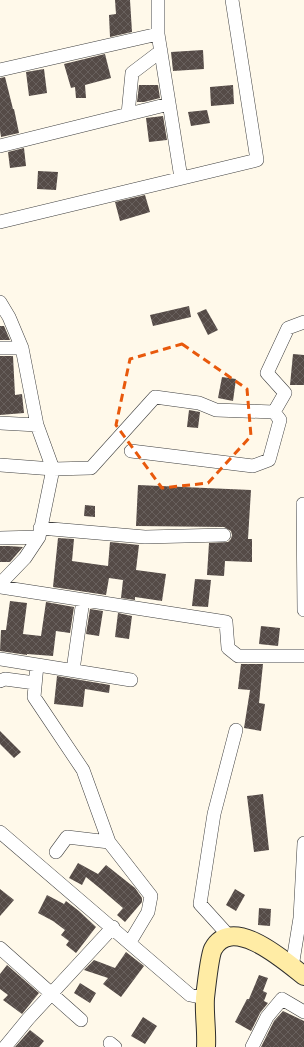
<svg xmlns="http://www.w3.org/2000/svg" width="304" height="1047" font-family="Bitter,serif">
<defs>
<pattern id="building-cross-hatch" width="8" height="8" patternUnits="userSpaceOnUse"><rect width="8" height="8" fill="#554b47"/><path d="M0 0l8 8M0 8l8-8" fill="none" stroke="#68605d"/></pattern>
</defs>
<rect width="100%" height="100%" fill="#fff9ea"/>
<path fill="url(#building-cross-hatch)" d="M115,0H130L132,32L110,37L109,15L116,14Z
M203,50L204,69L173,71L171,52Z
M105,54L111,78L85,85L86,98H76L75,87L71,88L64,64Z
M44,69L47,93L29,96L26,72Z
M5,77L13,109H14L19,133L1,137L0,130V78Z
M139,85H158L160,98L144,102H137Z
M233,85L234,104L211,106L210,87Z
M207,110L210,123L191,126L188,112Z
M163,116L167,140L149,142L146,118Z
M24,148L26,166L10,168L8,152Z
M38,171L58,172L56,190L37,189Z
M145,195L150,212L120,221L115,202Z
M189,306L191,317L153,326L150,315Z
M206,309L218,330L208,335L197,313Z
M0,326H4L10,340H0Z
M293,354L304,355V385H290Z
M0,356H13L15,395L22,394L24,413L0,415Z
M222,377L236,379L233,401L218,398Z
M189,410L200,412L198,428L187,427Z
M138,485L251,490L248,539H252V562L225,561L224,576L207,575L209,543L228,542L231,539L232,535L231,531L224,527L136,526Z
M85,505L95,506V517L84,516Z
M58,538L74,539L72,561L108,566L110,542L139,545L136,570L166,574L162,601L135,597V600L121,598L123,580L109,578L106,595L53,587Z
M0,546H8L23,547L10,562H0Z
M195,579L211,580L208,607L192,606Z
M10,601L27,603L23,634L41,636L46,602L74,607L70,633L56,631L53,656L27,654V655L0,651L1,630H6Z
M90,609L103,611L99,636L86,634Z
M118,613L132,616L129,639L115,637Z
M261,626L280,628L278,646L259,644Z
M241,664H263L259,703L265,704L261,731L244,728L250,690L238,689Z
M57,676L110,685L109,693L85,689L83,707L54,704Z
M0,731L21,752L14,758L0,744Z
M263,794L269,850L254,852L247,796Z
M78,863L98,874L106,865L135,888L142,898V902L125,922L117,915L123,908L102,890L86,877L82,885L69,878Z
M0,889L14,900L0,916Z
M235,889L245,895L236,911L226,905Z
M47,895L64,904L66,901L79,911L96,927L76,953L66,945L69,941L61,935L65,930L53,921L38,913Z
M259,908L271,909L270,926L258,925Z
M126,952L144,966L121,997L103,984L108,978L84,970L94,960L115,968Z
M7,965L39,993L22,1014L3,1000L8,995L0,989V974Z
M259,975L268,978L263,991L267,993L264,1001L268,1003L260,1013L251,1031L235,1022L247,999H249Z
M80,983L96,993L90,1003L74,993Z
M283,1011L304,1021V1047H261L274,1021Z
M143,1017L157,1026L145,1044L131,1036Z
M30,1030L44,1041L39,1047H15Z"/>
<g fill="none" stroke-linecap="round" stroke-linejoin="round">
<g stroke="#3f3f3f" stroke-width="14">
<path id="street" d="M158,0V34L181,178
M0,70L158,34
M128,114L132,73L161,51
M0,146L169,104
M0,222L257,160L232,0
M0,302L9,317L22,348L37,425L53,469L39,537L25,558L0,584
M0,348H22
M0,423L37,425
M131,451L253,466L269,460L280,420L274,412L285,393L267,373L288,328L304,322
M0,465L53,469L91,468L155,397L199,403L216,410L274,412
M303,504L304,610
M40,528L145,537L224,535
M0,538L39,537
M0,587L226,622L228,648L238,656H304
M0,659L131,680
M37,665L34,697L83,770L109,842L151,896L148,912L130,942
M73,670L83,600
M0,681L5,679L35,683
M0,832L190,995L205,998
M56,852L67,837L109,842
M229,936L200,904L214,814L236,730
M0,948L81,1020
M292,967L300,918L304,843
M110,1043L115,1047
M5,1047L28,1019L113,927
M252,1047L267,1017L282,999L304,1012"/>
</g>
<g stroke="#2e2e2e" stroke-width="20">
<path id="secondary" d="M206,1047C207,1031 204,1014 205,998C206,989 210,955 213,949C232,914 285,961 304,976"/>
</g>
<use href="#street" stroke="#fff" stroke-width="13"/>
<use href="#secondary" stroke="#ffeca5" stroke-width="18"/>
</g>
<path fill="none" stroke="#e8590c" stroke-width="3" stroke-dasharray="8 5" stroke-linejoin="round" d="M182,344L247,389L251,436L208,483L162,488L116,425L130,359Z"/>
</svg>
